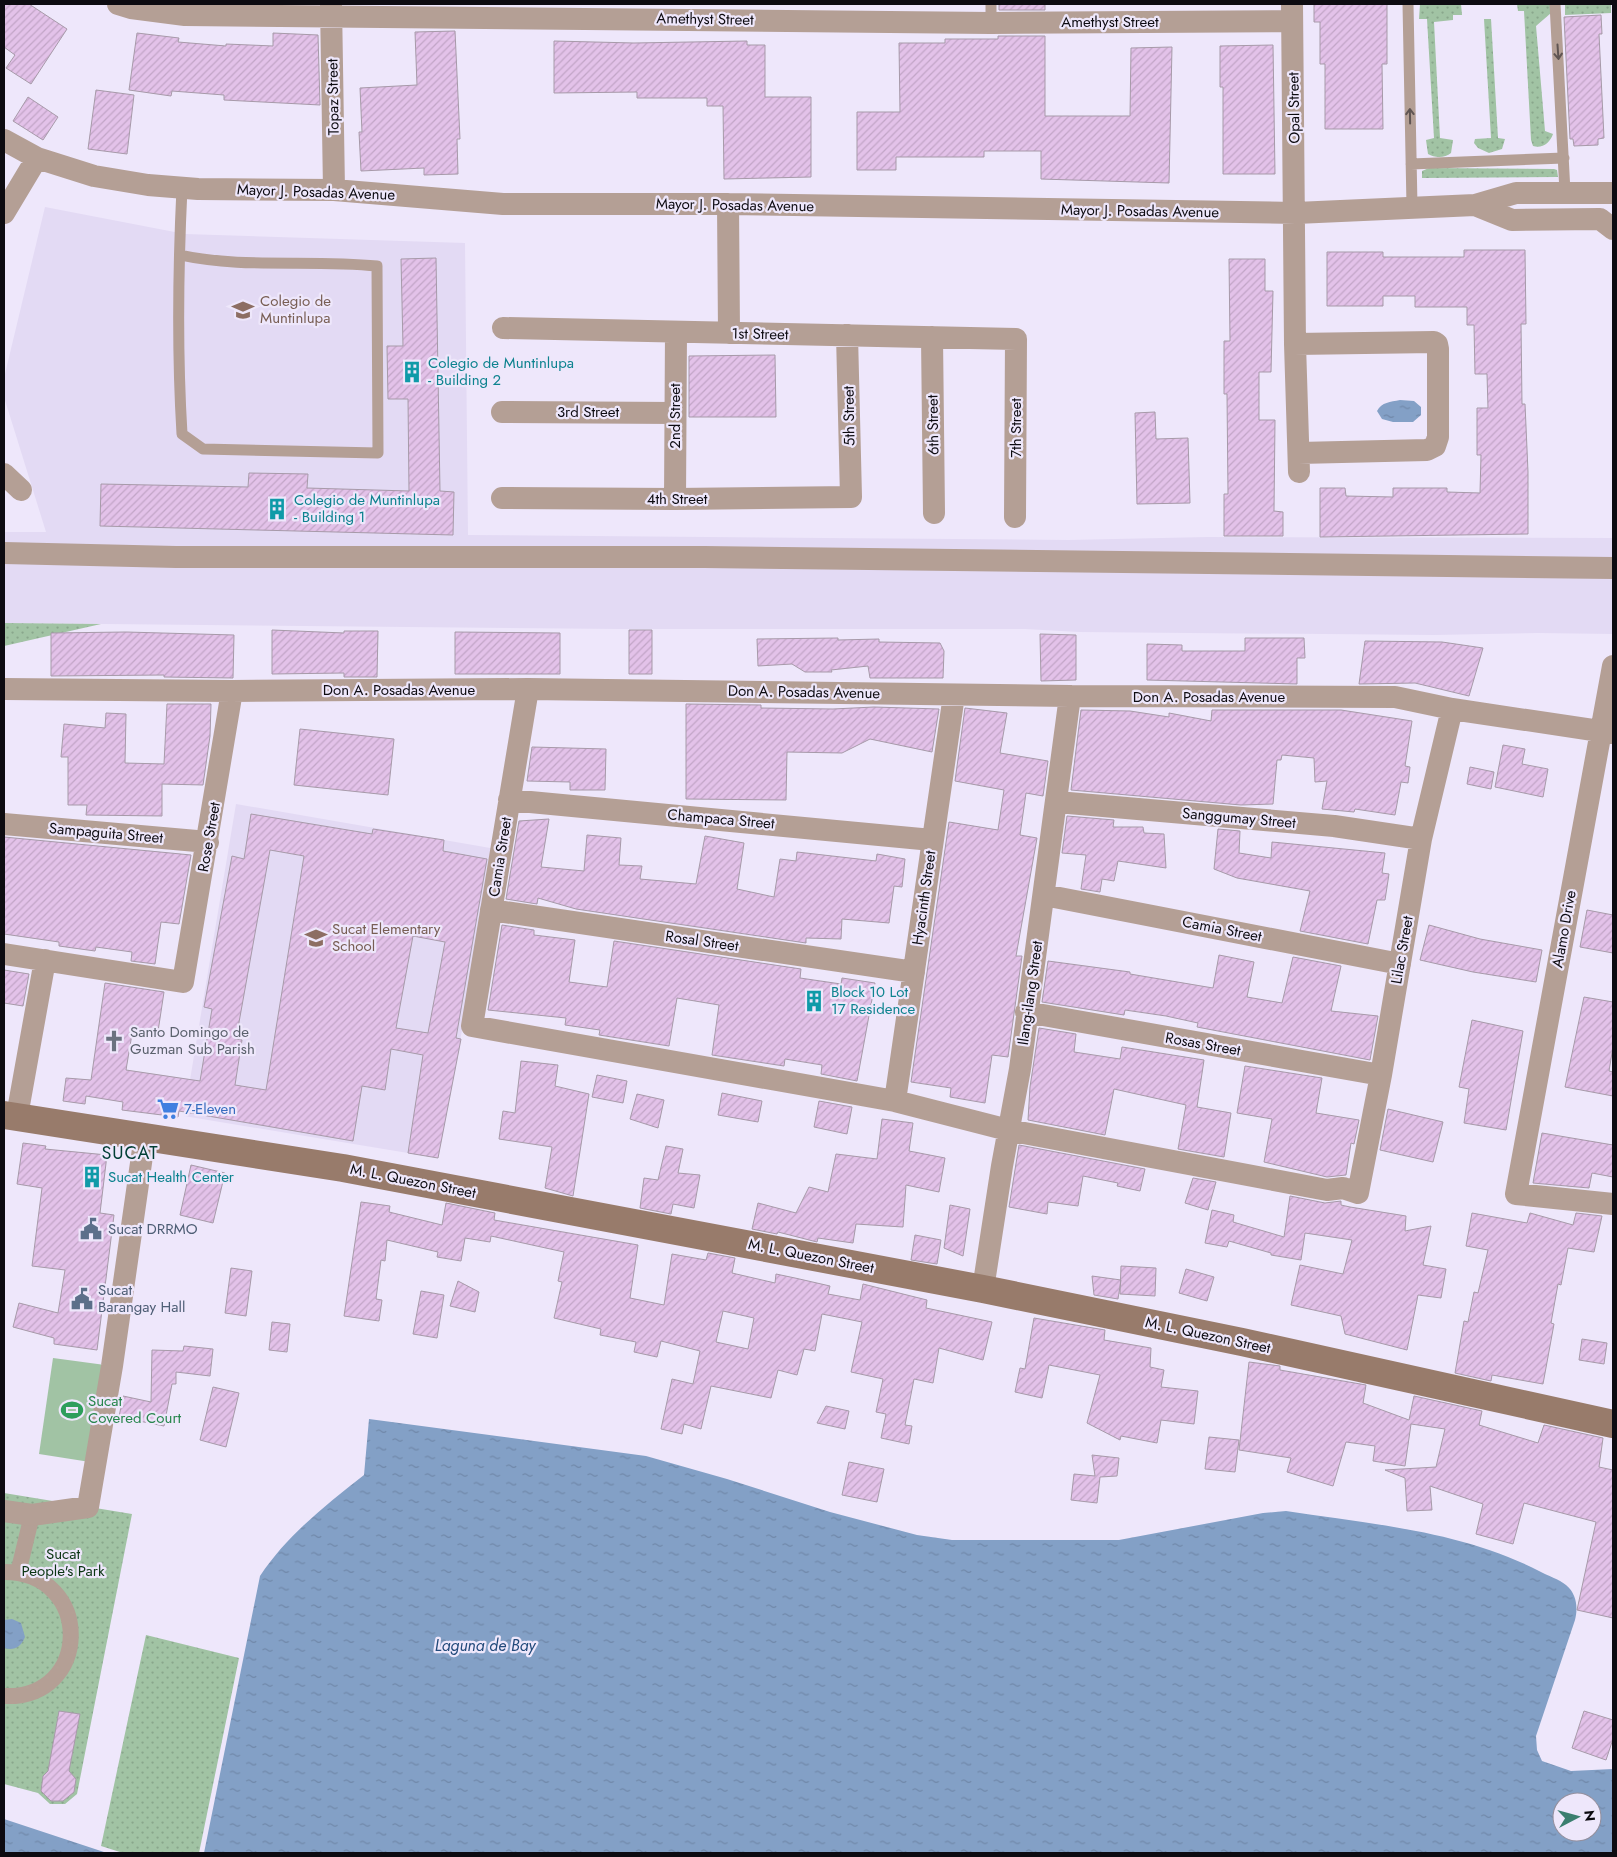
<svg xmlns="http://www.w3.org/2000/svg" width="1617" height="1857" font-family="Jost,sans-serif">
<defs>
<pattern id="green-dots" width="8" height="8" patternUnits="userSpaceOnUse" patternTransform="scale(1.25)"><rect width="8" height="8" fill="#a1c3a4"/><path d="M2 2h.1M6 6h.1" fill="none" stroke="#89a68c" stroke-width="1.8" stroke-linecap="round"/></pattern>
<pattern id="water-ripples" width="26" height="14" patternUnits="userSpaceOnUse" patternTransform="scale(1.25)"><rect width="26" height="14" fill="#83a0c6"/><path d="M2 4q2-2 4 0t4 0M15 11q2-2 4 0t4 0" fill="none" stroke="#7088a9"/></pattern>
<pattern id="building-hatch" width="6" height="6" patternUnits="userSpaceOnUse" patternTransform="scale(1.25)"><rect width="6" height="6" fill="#e3c2e9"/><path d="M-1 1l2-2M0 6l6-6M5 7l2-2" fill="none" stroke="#c2a5c7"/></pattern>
</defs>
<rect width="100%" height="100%" fill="#eee7fb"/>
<path fill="#e3daf4" d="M45,207L185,234L465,243L468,535L1069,540L1208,537L1613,538V634L1538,633L1434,635L1079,632L1025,629H620L4,623V532H46L4,397V378Z
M236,804L496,849L438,1158L184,1116Z"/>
<path fill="url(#green-dots)" d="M1420,4H1461L1462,15H1453V20L1434,22L1440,138L1453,140L1451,153C1445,158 1435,158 1428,154L1426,140L1434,138L1427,19H1419Z
M1517,4H1551V13L1536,26L1545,131L1553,134C1550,143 1542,149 1533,146L1531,140L1524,11H1518Z
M1565,4H1611V13L1565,15Z
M1484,19H1491L1498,138L1505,139L1502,149L1489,153L1478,148L1474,143L1475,139L1491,138Z
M1429,168L1554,169L1557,170L1558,177L1422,178V171Z
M4,623L101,624L4,646Z
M4,1493L132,1514L77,1794L65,1804H50L38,1793L4,1784Z
M146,1635L239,1658L199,1853H123L101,1846Z"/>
<path fill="#a1c3a4" d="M53,1358L105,1365L90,1462L39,1454Z"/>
<path fill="url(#water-ripples)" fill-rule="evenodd" d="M1400,400L1414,401L1421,407V415L1413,422H1393L1382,419L1377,411C1382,402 1390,402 1400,400Z
M369,1419L646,1456L727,1479L830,1512L917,1535L952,1540H1119L1263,1513L1286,1511C1371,1524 1462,1531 1539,1571C1548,1576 1559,1579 1566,1585C1577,1594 1578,1608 1575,1620L1536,1736L1537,1750L1542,1761L1571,1771L1613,1769V1853H204L260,1576C287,1535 326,1505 364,1475ZM1562,1802H1592V1832H1562Z
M12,1619L21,1623L25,1637C21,1647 14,1651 4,1648V1620Z
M4,1819L107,1853H4Z"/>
<path fill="url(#building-hatch)" stroke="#a79aa9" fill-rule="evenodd" d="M4,4H29L67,29L31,84L6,68L15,55L4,47Z
M999,4H1045V10H999Z
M1314,4H1387V64H1382L1383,129H1325V64H1320V22H1314Z
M1601,15L1602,34H1599L1604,138L1598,139V145L1574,146L1573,139H1570L1564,17Z
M455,31L460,139H457L458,174L424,175V168L361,171L359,132H362L360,88L417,85L415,32Z
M137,33L179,38L178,42L226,46V44L273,46V33L318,35L320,105L224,100V95L172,91L171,96L129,90Z
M998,36H1045V116H1130L1131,48L1172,47L1169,183L1041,179V151H984V157H896V170H857V112H900L899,43H945V39H998Z
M554,41L634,43L747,41V45H765V97H811V177L724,179L723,106H707V98H637V92L554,93Z
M1273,45L1275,174H1223V87H1220V46Z
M96,90L134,95L127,154L88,149Z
M28,97L58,117L43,140L13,121Z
M1464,250H1525L1526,324H1521L1522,404H1525L1528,472V534L1320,537V488H1345L1346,496L1393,497V488H1447V492L1480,493L1481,455H1477V408H1488L1487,374H1475L1474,325H1467V307H1415V296H1383V306H1327V252H1383V257H1464Z
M436,258L440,491L454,492L453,535L100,526L101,484L248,487L249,473L308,474L307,488L409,491L408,399H388L387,346H403L401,259Z
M1229,259H1265V291H1273L1271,372H1259V420H1275L1274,511L1283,512V536H1224V494H1228L1227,394H1224V341H1230Z
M775,355L776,417H689V356Z
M1155,412L1156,439L1188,438L1190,503L1137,504L1135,413Z
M272,630L344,633V631H378L377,677H344V673L272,674Z
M629,630H652V674H629Z
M126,632L234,635L233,678L164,677V675L51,676V633Z
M455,632L560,633V674H455Z
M1040,634L1076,635V680L1041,681Z
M838,638V640L879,639V642L940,643L944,651L943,678H870L868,666L831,670L832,672H805L792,664L758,666L757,639Z
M1245,638H1304L1305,658H1297V684L1147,680V644L1182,645V651H1245Z
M1365,641L1442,642L1483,648L1469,696L1415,683L1359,684Z
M167,704H211L210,736L203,785L162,784V816L86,815L87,805H68V757H61L64,724L105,728L106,713L126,714L125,763L164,764Z
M686,704L761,705V708L833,709L874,707L939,709L932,752L870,739L842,753L787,752L786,800L686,799Z
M965,708L1007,713L1000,753L1048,761L1043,796L1026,793L1020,835L1037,838L1016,956H1022L1008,1057L992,1055L985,1103L950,1097L951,1088L911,1082L949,822L998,830L1004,790L955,781Z
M1081,710L1130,711L1169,717V713L1211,721L1212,710H1341L1412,721L1405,766L1410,767L1408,783L1401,782L1395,815L1355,809L1354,812L1322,809L1327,781L1315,782L1314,758L1282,755L1281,760H1277L1273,804L1241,805L1071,790Z
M300,729L394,739L388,795L294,785Z
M1503,745L1525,749L1522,764L1548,769L1543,797L1495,787Z
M532,747L606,749L605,790H570V782L527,781Z
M1470,767L1494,772L1491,789L1467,784Z
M251,814L372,834L373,829L444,840L443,851L487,859L456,1038L461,1039L438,1158L408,1153L423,1055L391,1049L385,1090L362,1086L353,1141L179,1111L178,1117L122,1110L123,1102L86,1096L85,1104L63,1101L66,1078L91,1080L105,983L164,992L157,1038L132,1034L126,1070L200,1081L212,1009L204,1007L232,856L244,859ZM270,850L304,856L266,1090L235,1085L242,1040L236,1039ZM413,936L445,942L428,1033L396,1028Z
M1067,816L1114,820L1113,827H1143L1144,833L1164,834L1166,868L1118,861L1114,881L1102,879L1100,892L1081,889L1086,855L1062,853Z
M549,819L541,867L584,871L587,835L621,838L619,865L642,866L640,879L696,884L705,836L744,843L737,889L774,897L780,859L796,861L797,852L876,861L877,854L905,859L902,887L894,886L889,923L842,919L841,939L806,938V943L576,909L538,898L537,904L506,899L519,821Z
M1218,829L1240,831L1239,853L1271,858L1272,842L1385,853L1382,873L1389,874L1385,900H1377L1368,944L1300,931L1310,891L1237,878L1214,869Z
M4,837L191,855L179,924L161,922L155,964L131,961L132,952L96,947L95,951L59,946V942L4,934Z
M1587,910L1613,915V953L1580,947Z
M502,925L534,930V935L575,940L569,982L607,987L614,941L801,969L800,978L841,984L842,978L875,983L857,1081L821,1074L822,1065L785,1059L784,1066L712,1055L719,1005L677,998L669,1046L599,1035L600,1030L565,1025L566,1018L488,1010Z
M1429,925L1480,939L1542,950L1536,982L1473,972L1420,960Z
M1219,955L1254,962L1247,997L1282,1003L1293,957L1341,966L1331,1011L1378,1016L1370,1060L1197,1027L1198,1023L1166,1016L1125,1010L1124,1015L1042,1002L1048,961L1130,972V974L1213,988Z
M4,970L29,974L23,1006L4,1003Z
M1584,997L1613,1002V1047L1609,1071L1613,1072V1096L1565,1087Z
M1472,1020L1523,1031L1506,1130L1464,1123L1469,1089L1459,1087Z
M1039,1028L1076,1034L1074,1052L1120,1059L1122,1047L1204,1060L1197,1107L1231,1113L1224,1157L1178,1149L1186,1105L1114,1089L1105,1135L1028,1120L1030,1087Z
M521,1061L558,1065L555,1086L589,1094L573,1196L545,1188L552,1147L499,1139L503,1111L515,1113Z
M1245,1066L1322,1078L1316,1113L1359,1120L1354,1144L1351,1143L1346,1175L1327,1177L1264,1162L1272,1119L1237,1113Z
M597,1075L627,1081L623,1103L592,1097Z
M722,1093L762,1101L758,1122L718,1115Z
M637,1094L664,1100L658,1128L630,1119Z
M819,1101L852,1107L847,1134L814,1127Z
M1388,1109L1443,1122L1433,1162L1380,1150Z
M882,1119L913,1123L909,1151L945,1158L939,1192L906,1185L903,1227L856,1224L853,1243L818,1238L817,1242L778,1232L777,1234L752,1229L758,1203L796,1213L809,1187L828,1192L836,1154L877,1159Z
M1542,1133L1613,1145V1177L1592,1173L1589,1188L1533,1183Z
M23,1143L46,1146L45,1149L107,1155L100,1213L114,1215L97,1350L54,1344V1338L13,1327L19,1303L58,1313L65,1270L32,1266L42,1188L17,1184Z
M1019,1145L1145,1169L1140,1191L1117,1186L1118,1183L1083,1176L1078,1206L1048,1202L1047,1214L1009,1207Z
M666,1146L683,1149L678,1173L700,1175L694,1208L673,1204L671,1214L640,1208L644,1178L658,1180Z
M191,1165L225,1173L213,1223L180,1215Z
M1193,1178L1216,1182L1208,1210L1185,1203Z
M1290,1196L1325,1203L1341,1201V1205L1350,1207L1406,1216L1405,1231L1431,1226L1423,1265L1446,1269L1441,1298L1418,1295L1407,1350L1345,1334L1341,1316L1291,1305L1300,1265L1343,1274L1352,1240L1305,1233L1301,1260L1271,1255V1253L1229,1241L1227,1247L1205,1243L1212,1210L1234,1215L1233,1222L1284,1237Z
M361,1202L390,1206L389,1212L442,1225L446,1203L495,1213L494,1220L638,1245L630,1298L664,1305L672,1254L706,1260L708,1253L735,1258L732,1273L775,1283L776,1274L795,1278L830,1286L828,1294L860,1300L863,1284L927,1300L926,1308L992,1322L983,1360L939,1348L933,1383L914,1379L905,1425L912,1426L909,1444L881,1438L886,1414L876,1412L883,1379L851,1372L862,1322L822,1314L815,1351L804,1349L797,1375L778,1370L771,1398L711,1386L701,1429L684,1424L682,1434L661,1429L672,1379L693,1384L700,1351L661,1341L657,1357L634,1352L636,1342L600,1335L601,1329L554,1318L562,1282L558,1281L564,1252L491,1236L490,1242L465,1238L461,1261L437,1257L438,1252L387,1240L385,1261L381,1260L376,1299L382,1300L379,1321L344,1316ZM723,1311L754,1318L748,1349L716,1342Z
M950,1205L970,1209L963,1256L944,1248Z
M1472,1213L1527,1223L1530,1213L1573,1225L1576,1213L1602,1216L1594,1252L1568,1248L1561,1285L1558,1284L1551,1323L1554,1324L1543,1384L1492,1375L1491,1381L1455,1373L1464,1321L1468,1322L1474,1292L1478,1293L1488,1250L1466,1246Z
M915,1235L941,1240L937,1264L911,1260Z
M1121,1266L1156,1268L1155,1296L1120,1294Z
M231,1268L252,1271L246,1316L225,1313Z
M1186,1269L1214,1277L1207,1301L1179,1293Z
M1092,1276L1121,1280L1118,1299L1094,1295Z
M458,1281L479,1292L475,1312L450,1306Z
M421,1291L444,1295L437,1338L413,1334Z
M1034,1318L1105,1330L1104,1340L1151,1348L1150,1367L1164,1370L1161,1387L1198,1391L1194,1424L1161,1420L1157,1443L1121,1436L1120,1440L1087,1423L1100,1375L1049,1365L1042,1398L1015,1392L1020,1368L1025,1369Z
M272,1322L290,1324L287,1352L269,1350Z
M1582,1339L1607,1343L1604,1364L1579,1360Z
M184,1346L213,1349L210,1376L176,1372V1384H172L164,1426L119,1417L123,1396L151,1402L152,1350L183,1351Z
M1249,1362L1280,1366V1370L1366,1385L1363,1403L1409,1420L1414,1396L1482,1411L1479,1425L1538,1443L1544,1425L1603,1438L1599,1467L1613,1470V1618L1577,1610L1596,1522L1524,1503L1513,1544L1476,1534L1483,1504L1430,1486L1432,1510L1407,1511L1405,1478L1385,1470L1436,1467L1445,1429L1411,1424L1405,1466L1373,1461L1375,1446L1346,1442L1333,1486L1287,1472L1291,1458L1239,1450Z
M213,1387L239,1393L226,1447L200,1440Z
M826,1406L849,1411L845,1429L817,1423Z
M1209,1437L1239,1440L1235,1472L1205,1469Z
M1092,1455L1119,1458L1117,1476L1100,1477L1097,1503L1071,1500L1074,1474L1095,1476Z
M849,1462L884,1469L877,1502L842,1495Z
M59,1711L80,1714L69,1771L76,1779L74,1792L63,1801H51L41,1791L43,1776L48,1771Z
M1584,1711L1613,1720V1739L1606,1760L1572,1748Z"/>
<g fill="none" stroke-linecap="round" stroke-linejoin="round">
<path stroke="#b49f95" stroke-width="11" d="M991,4V23
M1408,4L1412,206
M1555,4L1565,192
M1411,164L1564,158
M180,255C244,269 311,259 377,266L378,453L203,449L182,434C177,352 178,270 182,188"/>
<path stroke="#b49f95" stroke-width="16" d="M4,1572C94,1572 92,1700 4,1696
M18,1573L32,1515"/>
<path stroke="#b49f95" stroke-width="22" d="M118,4L131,8L185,15L991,23L1292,21
M331,4L334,190
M1292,4L1295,344L1299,472
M4,140L37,158L94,176L148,185L198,189L334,190L503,204H728L1296,213L1475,205L1516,193H1613
M728,204L729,333
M1475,205L1512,220L1600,219L1613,229
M4,213L37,158
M503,328L1016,339L1015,517
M932,337L934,513
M1295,344L1434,342L1437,344L1438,349V437L1435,446L1427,450L1299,453
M502,412L675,413
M4,474L21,490
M502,498L675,499L851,497L847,335
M675,499L676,332
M4,553L176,557H704L1613,568
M1613,666L1516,1194L1613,1204
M4,689L232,691L528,689L1070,696L1395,697L1452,709L1613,733
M528,689L472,1026L895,1101L1008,1130L1327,1190L1343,1188L1358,1193L1381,1075L1421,839L1452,709
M509,800L932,840
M1057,802L1334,826L1421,839
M4,824L208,842
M1044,895L1400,964
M491,910L914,972
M4,954L183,982L232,691
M1026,1012L1381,1075
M895,1101L954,695
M17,1116L45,960
M983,1289L1002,1166L1020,1069L1070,696
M4,1511L32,1515L88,1507L112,1366L145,1135"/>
<path stroke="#987b6b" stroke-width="28" d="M4,1115L343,1168L983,1289L1242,1342L1613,1424"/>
</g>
<defs><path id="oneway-shaft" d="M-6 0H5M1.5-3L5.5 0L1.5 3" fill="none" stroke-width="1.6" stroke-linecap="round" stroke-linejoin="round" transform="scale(1.25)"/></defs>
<g stroke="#605553">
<use href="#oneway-shaft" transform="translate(1558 52) rotate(86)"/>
<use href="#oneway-shaft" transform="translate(1410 116) rotate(-91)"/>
</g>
<defs>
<g id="university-bare" transform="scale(1.725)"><path d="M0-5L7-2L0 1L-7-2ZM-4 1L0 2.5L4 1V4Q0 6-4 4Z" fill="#8d6e63" stroke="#eee7fb" stroke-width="2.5" paint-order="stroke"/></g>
<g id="building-bare" transform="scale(1.725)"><path d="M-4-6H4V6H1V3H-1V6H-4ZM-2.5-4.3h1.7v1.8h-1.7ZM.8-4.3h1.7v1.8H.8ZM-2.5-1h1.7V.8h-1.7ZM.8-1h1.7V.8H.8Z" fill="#0f9aa8" stroke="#eee7fb" stroke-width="2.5" paint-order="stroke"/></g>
<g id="school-bare" transform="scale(1.725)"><path d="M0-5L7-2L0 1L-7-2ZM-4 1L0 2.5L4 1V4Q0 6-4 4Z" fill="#8d6e63" stroke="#eee7fb" stroke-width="2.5" paint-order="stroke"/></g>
<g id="church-bare" transform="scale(1.725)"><path d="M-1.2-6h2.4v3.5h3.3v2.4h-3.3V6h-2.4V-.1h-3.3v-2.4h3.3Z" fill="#6b7280" stroke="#eee7fb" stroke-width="2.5" paint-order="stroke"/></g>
<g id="supermarket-bare" transform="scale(1.725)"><path d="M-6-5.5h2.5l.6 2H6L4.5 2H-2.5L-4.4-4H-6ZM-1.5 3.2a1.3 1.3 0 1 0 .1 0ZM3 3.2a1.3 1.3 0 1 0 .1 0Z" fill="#3f7fe0" stroke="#eee7fb" stroke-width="2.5" paint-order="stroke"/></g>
<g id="civic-bare" transform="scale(1.725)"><path d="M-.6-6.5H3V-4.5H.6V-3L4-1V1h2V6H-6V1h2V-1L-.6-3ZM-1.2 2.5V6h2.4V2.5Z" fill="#5c6f8a" stroke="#eee7fb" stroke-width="2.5" paint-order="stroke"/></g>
<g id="stadium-bare" transform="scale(1.725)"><path d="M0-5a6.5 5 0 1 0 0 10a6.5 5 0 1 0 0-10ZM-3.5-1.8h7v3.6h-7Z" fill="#2e9e5b" stroke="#eee7fb" stroke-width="2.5" paint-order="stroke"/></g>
</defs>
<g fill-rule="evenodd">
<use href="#university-bare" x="243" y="310"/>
<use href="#building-bare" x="412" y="372"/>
<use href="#building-bare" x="277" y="509"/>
<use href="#school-bare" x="316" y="938"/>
<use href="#building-bare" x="814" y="1001"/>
<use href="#church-bare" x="114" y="1041"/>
<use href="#supermarket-bare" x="168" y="1109"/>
<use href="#building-bare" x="92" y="1177"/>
<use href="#civic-bare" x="91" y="1229"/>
<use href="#civic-bare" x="82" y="1299"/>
<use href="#stadium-bare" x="72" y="1410"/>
</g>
<g text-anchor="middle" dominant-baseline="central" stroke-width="4.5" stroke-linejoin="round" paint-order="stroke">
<g font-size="15" fill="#0d0b11" stroke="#eee7fb">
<text transform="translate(705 19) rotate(1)">Amethyst Street</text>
<text x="1110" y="22">Amethyst Street</text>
<text transform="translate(333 97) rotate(-91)">Topaz Street</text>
<text transform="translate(1294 108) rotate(-91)">Opal Street</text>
<text transform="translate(316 192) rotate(2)">Mayor J. Posadas Avenue</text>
<text transform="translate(735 205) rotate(1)">Mayor J. Posadas Avenue</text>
<text transform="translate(1140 211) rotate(1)">Mayor J. Posadas Avenue</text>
<text transform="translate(760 334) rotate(1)">1st Street</text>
<text x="588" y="412">3rd Street</text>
<text transform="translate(675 416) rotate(-90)">2nd Street</text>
<text transform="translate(849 416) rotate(-91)">5th Street</text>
<text transform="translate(933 425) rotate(-91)">6th Street</text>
<text transform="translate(1016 428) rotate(-90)">7th Street</text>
<text x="677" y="499">4th Street</text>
<text x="399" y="690">Don A. Posadas Avenue</text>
<text transform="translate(804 692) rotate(1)">Don A. Posadas Avenue</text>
<text x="1209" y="697">Don A. Posadas Avenue</text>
<text transform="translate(1239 818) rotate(5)">Sanggumay Street</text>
<text transform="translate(721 819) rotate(5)">Champaca Street</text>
<text transform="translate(106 833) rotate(5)">Sampaguita Street</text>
<text transform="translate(209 837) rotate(-80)">Rose Street</text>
<text transform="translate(500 857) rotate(-81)">Camia Street</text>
<text transform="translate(924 898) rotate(-82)">Hyacinth Street</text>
<text transform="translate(1222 929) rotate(11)">Camia Street</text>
<text transform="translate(1564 929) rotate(-80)">Alamo Drive</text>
<text transform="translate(702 941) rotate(8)">Rosal Street</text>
<text transform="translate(1402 950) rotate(-80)">Lilac Street</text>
<text transform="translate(1030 993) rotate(-82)">Ilang-ilang Street</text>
<text transform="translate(1203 1044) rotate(10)">Rosas Street</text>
<text transform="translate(413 1181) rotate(11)">M. L. Quezon Street</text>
<text transform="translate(811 1256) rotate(11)">M. L. Quezon Street</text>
<text transform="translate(1208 1335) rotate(12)">M. L. Quezon Street</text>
</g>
<g font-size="15" fill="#785e54" stroke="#eee7fb" text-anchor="start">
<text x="260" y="301">Colegio de<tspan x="260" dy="17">Muntinlupa</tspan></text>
<text x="332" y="929">Sucat Elementary<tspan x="332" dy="17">School</tspan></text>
</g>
<g font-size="15" fill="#0d838f" stroke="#eee7fb" text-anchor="start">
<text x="428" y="363">Colegio de Muntinlupa<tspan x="428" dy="17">- Building 2</tspan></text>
<text x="294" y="500">Colegio de Muntinlupa<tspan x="294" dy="17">- Building 1</tspan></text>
<text x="831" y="992">Block 10 Lot<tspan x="831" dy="17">17 Residence</tspan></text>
<text x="108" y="1177">Sucat Health Center</text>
</g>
<g font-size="15" fill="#5b616d" stroke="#eee7fb" text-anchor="start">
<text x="130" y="1032">Santo Domingo de<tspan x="130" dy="17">Guzman Sub Parish</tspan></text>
</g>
<g font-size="15" fill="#366cbe" stroke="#eee7fb" text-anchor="start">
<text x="184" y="1109">7-Eleven</text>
</g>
<g font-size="15" fill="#4e5e75" stroke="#eee7fb" text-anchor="start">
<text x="108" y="1229">Sucat DRRMO</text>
<text x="98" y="1290">Sucat<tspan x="98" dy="17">Barangay Hall</tspan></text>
</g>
<g font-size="15" fill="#27864d" stroke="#eee7fb" text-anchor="start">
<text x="88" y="1401">Sucat<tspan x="88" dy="17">Covered Court</tspan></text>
</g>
<g font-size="15" fill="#0b3513" stroke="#eee7fb">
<text x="63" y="1554">Sucat<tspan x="63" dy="17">People's Park</tspan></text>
</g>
<g font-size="16" font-style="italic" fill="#21497a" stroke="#eee7fb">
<text x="485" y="1645">Laguna de Bay</text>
</g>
<g font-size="18" letter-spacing="1" fill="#013e34" stroke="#eee7fb">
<text x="130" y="1153">SUCAT</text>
</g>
</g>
<rect width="1617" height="1857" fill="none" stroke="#0d0b11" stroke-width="10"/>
<g transform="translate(1577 1817) rotate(84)"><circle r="24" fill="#eee7fb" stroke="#948f9d"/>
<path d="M0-4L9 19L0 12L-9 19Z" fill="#3b7e6f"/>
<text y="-8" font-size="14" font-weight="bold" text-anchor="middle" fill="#0d0b11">N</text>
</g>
</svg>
